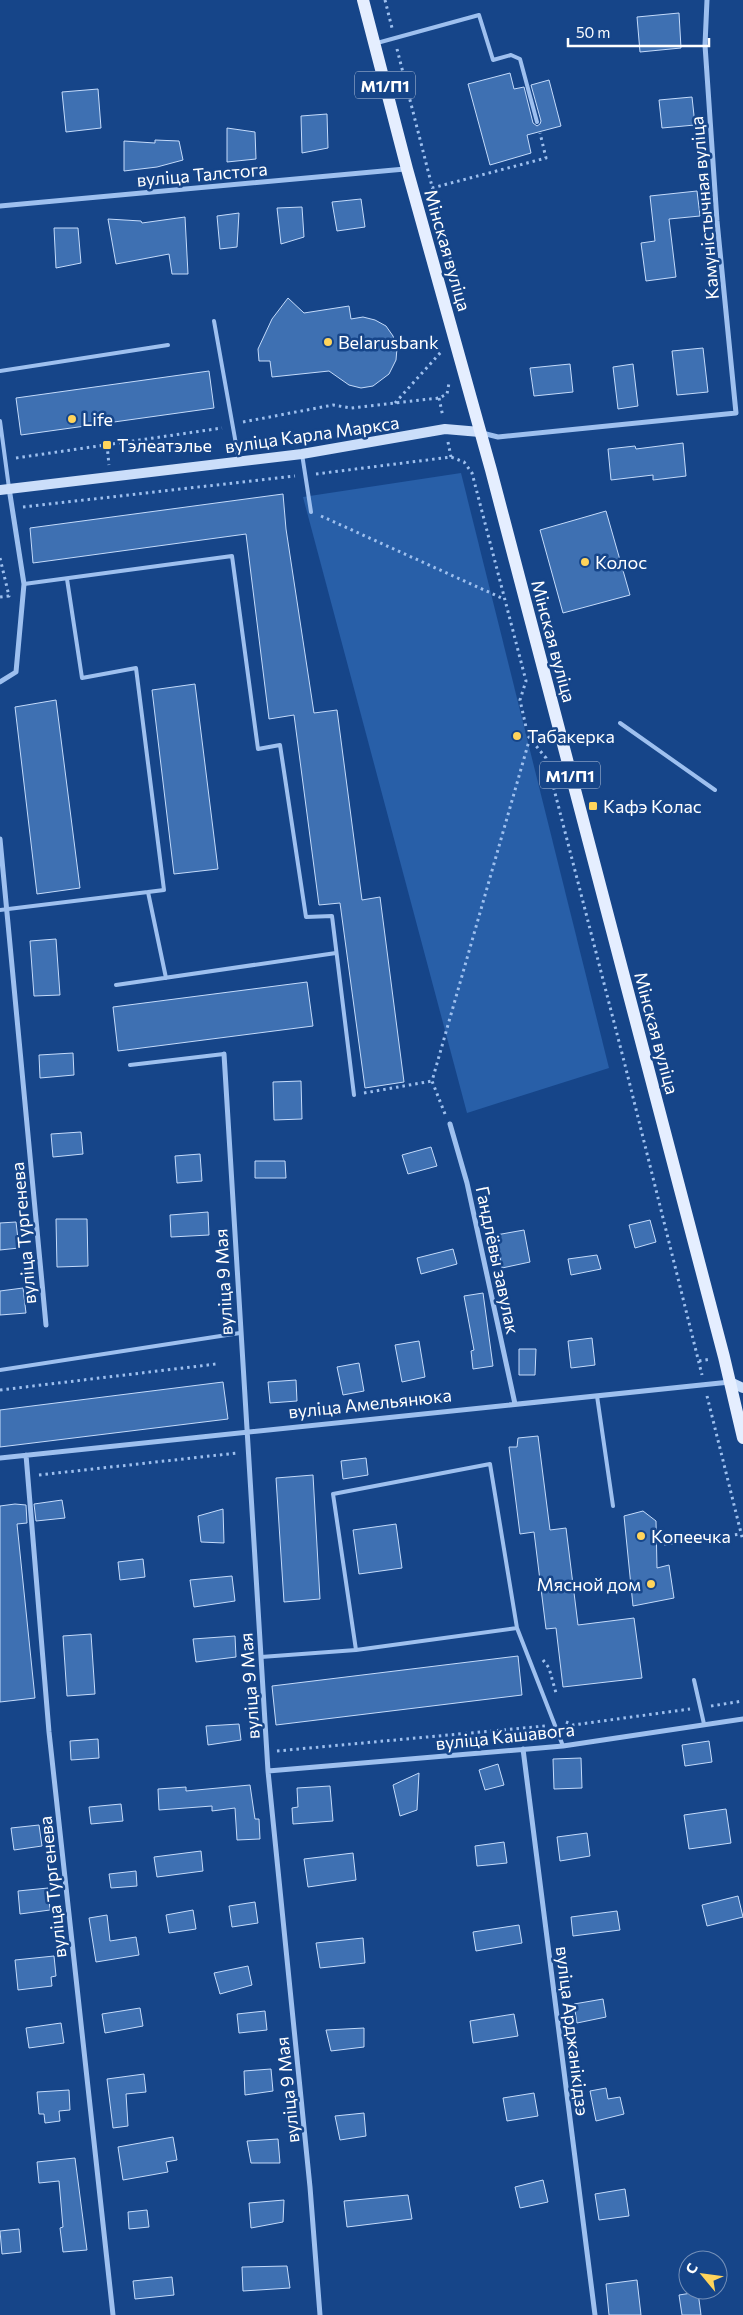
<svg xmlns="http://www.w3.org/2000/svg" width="743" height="2315" font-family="Commissioner,sans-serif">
<rect width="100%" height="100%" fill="#164589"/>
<path fill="#285fa8" d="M461,473L609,1068L467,1113L303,497Z"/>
<path fill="#3e70b2" stroke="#c4dbfb" d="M679,13L681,48L640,52L637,17Z
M510,73L514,89L524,87L533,123L537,126L540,124L541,121L531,85L549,80L561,126L527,135L531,153L490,165L468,84Z
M98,89L101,128L66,132L62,92Z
M692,97L695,125L662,128L659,100Z
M327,114L328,148L302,153L301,116Z
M227,128L255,132L256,159L227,162Z
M155,140L179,141L183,160L157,167L124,171V141L155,143Z
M697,191L700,216L669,219L676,277L646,281L641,243L655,241L650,196Z
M361,199L365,227L337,231L332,202Z
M302,207L304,237L281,244L277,208Z
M239,213L237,247L220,249L217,216Z
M185,217L188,274H172L169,254L116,264L108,219L141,221L142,223Z
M54,228H78L81,263L56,268Z
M288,298L304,313L349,306L351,319L363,317L375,320L386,326L393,336L397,348L396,360L389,374L373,386L361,388L349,385L329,371L272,377L270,361H259L258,349L272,319Z
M703,348L708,392L677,395L672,351Z
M570,364L573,392L534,396L530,368Z
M633,364L638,406L618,409L613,367Z
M209,371L214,408L21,435L16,398Z
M683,443L686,476L653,480V475L611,480L608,449L635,446L636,449Z
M283,494L286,529L314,713L337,710L362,900L380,897L404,1082L365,1088L340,903L319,905L294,715L269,719L246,534L33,563L30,528Z
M606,511L630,595L563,613L540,530Z
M195,684L218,869L174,874L152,690Z
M56,700L80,888L37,894L15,707Z
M56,939L60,995L34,996L30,941Z
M307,982L313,1026L118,1051L113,1007Z
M73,1053L74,1075L40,1078L39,1055Z
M301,1081L302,1119L274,1120L273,1082Z
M81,1132L83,1154L53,1157L51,1134Z
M431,1147L437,1166L408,1174L402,1155Z
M200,1154L202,1181L177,1183L175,1156Z
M255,1161H285L286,1178H255Z
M208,1212L209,1235L171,1237L170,1215Z
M56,1219H87L88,1266L57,1267Z
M650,1220L656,1242L635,1248L629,1225Z
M16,1222L19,1248L0,1250V1223Z
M524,1230L530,1262L502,1268L496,1235Z
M453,1249L457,1264L421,1274L417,1258Z
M597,1255L601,1269L571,1275L568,1259Z
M23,1288L26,1313L0,1315V1291Z
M483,1293L493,1366L473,1369L471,1351L474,1350L464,1296Z
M592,1338L595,1365L571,1368L568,1341Z
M419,1341L425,1377L402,1382L395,1345Z
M519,1349H536L535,1375H519Z
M359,1363L364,1391L343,1395L337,1367Z
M296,1380L297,1401L270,1403L268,1382Z
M223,1382L228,1419L0,1447V1410Z
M538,1436L550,1530L566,1528L578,1625L634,1618L642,1678L563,1687L556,1628L546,1629L534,1532L520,1534L509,1447H517L518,1438Z
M366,1458L368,1475L343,1479L341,1461Z
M313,1475L320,1599L284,1602L276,1478Z
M62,1500L65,1518L36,1521L34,1504Z
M15,1504L26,1505L27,1523L17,1524L35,1698L0,1702V1506Z
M223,1509L224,1543L201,1542L198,1516Z
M643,1511L656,1521L657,1568L669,1565L674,1598L633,1606L624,1516Z
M396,1524L402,1568L359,1574L353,1530Z
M143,1559L145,1577L120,1580L118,1562Z
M232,1576L235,1601L194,1607L190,1580Z
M91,1634L95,1694L67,1696L63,1636Z
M235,1636L236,1657L196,1662L193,1639Z
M518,1656L522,1695L276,1725L272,1686Z
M239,1724L241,1740L208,1745L206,1726Z
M98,1739L99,1758L71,1760L70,1741Z
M709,1741L712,1762L685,1766L682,1745Z
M581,1758L582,1788L554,1789L553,1759Z
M498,1764L504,1785L485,1790L479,1770Z
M419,1773L417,1810L400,1816L393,1785Z
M250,1785L255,1819H259L260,1839L237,1840L235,1808L212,1811V1806L159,1810L158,1789L186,1787V1791Z
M330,1786L333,1821L293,1824L292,1808L298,1807L297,1788Z
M121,1804L123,1821L91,1824L89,1807Z
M726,1809L731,1843L689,1849L684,1815Z
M39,1825L42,1846L14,1850L11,1828Z
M587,1833L590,1856L560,1861L557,1837Z
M504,1842L507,1863L477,1866L475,1846Z
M201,1851L203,1871L157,1877L154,1857Z
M353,1853L356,1880L308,1887L304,1859Z
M136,1871L137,1886L111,1888L109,1874Z
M48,1888L50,1910L20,1914L18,1891Z
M738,1896L743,1917L707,1926L702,1905Z
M255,1902L258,1923L232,1927L229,1906Z
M193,1910L196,1929L169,1933L166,1915Z
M617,1911L620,1930L573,1936L571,1917Z
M107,1915L110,1941L136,1937L139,1955L96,1962L89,1918Z
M519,1925L522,1943L476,1951L473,1932Z
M363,1938L365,1963L320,1968L316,1943Z
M54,1956L56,1976L51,1977L52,1986L18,1990L15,1960Z
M248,1966L252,1985L220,1994L214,1973Z
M603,1999L606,2017L577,2023L574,2004Z
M140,2008L143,2026L105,2033L102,2014Z
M265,2011L267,2030L239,2033L237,2014Z
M514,2014L518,2036L473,2043L470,2021Z
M61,2023L64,2043L29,2048L26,2028Z
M364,2028V2047L331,2051L326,2030Z
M271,2069L273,2091L245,2095L244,2071Z
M144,2074L146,2092L126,2094L128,2126L113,2128L107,2079Z
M606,2088L608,2099L620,2097L624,2114L596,2121L590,2091Z
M69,2090L70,2110L59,2111L60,2121L45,2123L44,2114H39L37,2092Z
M534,2093L538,2116L507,2121L503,2098Z
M364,2113L366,2136L340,2140L335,2116Z
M173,2137L177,2160L166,2162L168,2172L123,2180L118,2147Z
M278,2139L280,2163H251L247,2141Z
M75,2158L87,2250L63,2252L60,2228L63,2227L59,2181L39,2183L37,2162Z
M543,2180L548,2202L520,2208L515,2187Z
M625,2189L629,2216L599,2220L595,2194Z
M408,2195L412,2219L347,2227L344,2201Z
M284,2200L283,2222L251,2228L249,2203Z
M147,2210L149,2227L129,2229L128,2212Z
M19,2229L21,2252L2,2254L0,2231Z
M287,2266L290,2288L243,2291L242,2267Z
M172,2277L174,2295L135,2299L133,2281Z
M637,2280L641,2315H609L606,2284Z
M698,2292L701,2315H682L679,2295Z"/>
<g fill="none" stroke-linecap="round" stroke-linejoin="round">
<path stroke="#9ec0ef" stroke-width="3" stroke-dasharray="2.5 4" stroke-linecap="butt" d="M385,0L392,28
M397,49L451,261
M432,188L546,158L540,133
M439,398L443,417
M395,403L441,352
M243,422L333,405L351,408L439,398L447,394L449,383
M448,442L451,457
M107,445L109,465
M16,458L222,428
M316,474L451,457L464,462L472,473L526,681L520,700L528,736L546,758L625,1065L702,1375
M23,507L295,476
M321,516L504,599
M0,558L9,596L0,597
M364,1093L432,1081
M445,1114L432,1081L529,741
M699,1361L711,1359
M0,1390L216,1364
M707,1396L743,1541
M39,1475L237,1453
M664,1544L741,1534
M543,1660L549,1668L556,1693
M711,1706L743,1701
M566,1722L573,1725L690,1709
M277,1751L545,1726"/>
<path stroke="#9ec0ef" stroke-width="4" d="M377,43L479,15L493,60L511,55L520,59L537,122
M214,321L239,461
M0,371L168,345
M0,421L9,488
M302,454L311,512
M67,579L82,678L136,668L164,890L148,892
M24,584L232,556L258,749L280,745L306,917L332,916L354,1095
M620,723L715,790
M0,910L148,892L166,978
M116,985L336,953
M130,1065L224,1054
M0,1370L240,1333
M597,1396L613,1506
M517,1628L356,1650L333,1494L490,1464L517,1628L563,1746
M261,1657L356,1650
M694,1680L704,1724"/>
<path stroke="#9ec0ef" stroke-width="5" d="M0,206L405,169
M482,433L498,437L736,413L717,221L705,45L707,0
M0,682L16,672L24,584L9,488
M0,839L46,1325
M224,1054L268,1771L310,2187L320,2315
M450,1124L467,1183L515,1404
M26,1455L49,1732L113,2315
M0,1458L730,1382
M523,1749L595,2315
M268,1771L563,1746L743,1719"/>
<path stroke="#cbdefa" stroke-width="10" d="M0,490L302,454L445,429L480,432
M730,1382L743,1388"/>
<path stroke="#e5eeff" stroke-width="12" d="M363,0L407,169L491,470L724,1357L743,1438"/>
</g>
<g fill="#ffd45b" stroke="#164589" stroke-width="2">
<circle cx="328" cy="342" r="5"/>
<circle cx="72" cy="419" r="5"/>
<rect x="102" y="440" width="10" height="10" rx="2.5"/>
<circle cx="585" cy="562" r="5"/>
<circle cx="517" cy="736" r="5"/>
<rect x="588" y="801" width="10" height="10" rx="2.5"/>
<circle cx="641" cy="1536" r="5"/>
<circle cx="651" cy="1584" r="5"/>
</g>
<g text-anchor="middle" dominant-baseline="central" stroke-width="5" stroke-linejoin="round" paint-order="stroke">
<g fill="#164589" stroke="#b9c7dc" stroke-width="1">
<rect x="355" y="71.5" width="60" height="27" rx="4"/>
<rect x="540" y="761.5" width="60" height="27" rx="4"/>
</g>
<g font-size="16" font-weight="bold" fill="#fff">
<text x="385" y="85">М1/П1</text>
<text x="570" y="775">М1/П1</text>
</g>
<g font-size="18" fill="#fff" stroke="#164589">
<text transform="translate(202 174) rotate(-5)">вуліца Талстога</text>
<text transform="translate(704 208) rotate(-95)">Камуністычная вуліца</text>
<text transform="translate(448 250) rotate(74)">Мінская вуліца</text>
<text transform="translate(312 434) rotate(-8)">вуліца Карла Маркса</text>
<text transform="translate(554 641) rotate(75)">Мінская вуліца</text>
<text transform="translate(657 1033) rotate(75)">Мінская вуліца</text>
<text transform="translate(23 1233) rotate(-95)">вуліца Тургенева</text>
<text transform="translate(498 1260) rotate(78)">Гандлёвы завулак</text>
<text transform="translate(223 1282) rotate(-93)">вуліца 9 Мая</text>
<text transform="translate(370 1403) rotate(-6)">вуліца Амельянюка</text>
<text transform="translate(249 1686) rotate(-94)">вуліца 9 Мая</text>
<text transform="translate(505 1736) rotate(-6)">вуліца Кашавога</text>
<text transform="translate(52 1887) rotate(-96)">вуліца Тургенева</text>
<text transform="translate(573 2031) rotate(83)">вуліца Арджанікідзэ</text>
<text transform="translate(287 2090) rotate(-96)">вуліца 9 Мая</text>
</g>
<g font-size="18" fill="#fff" stroke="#164589" text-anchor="start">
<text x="338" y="342">Belarusbank</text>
<text x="82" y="419">Life</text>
<text x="117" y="445">Тэлеатэлье</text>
<text x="595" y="562">Колос</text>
<text x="527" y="736">Табакерка</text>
<text x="603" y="806">Кафэ Колас</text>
<text x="651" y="1536">Копеечка</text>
<text x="641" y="1584" text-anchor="end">Мясной дом</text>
</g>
</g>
<g transform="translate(703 2275) rotate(299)"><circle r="24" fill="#164589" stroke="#738fb8"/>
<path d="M0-4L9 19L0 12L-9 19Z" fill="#ffd45b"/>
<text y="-8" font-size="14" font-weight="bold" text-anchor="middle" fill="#ffffff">С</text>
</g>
<path d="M568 38v8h141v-8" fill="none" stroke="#ffffff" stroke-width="2.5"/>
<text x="576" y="38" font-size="15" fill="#ffffff" stroke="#164589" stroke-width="4" paint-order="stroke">50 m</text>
</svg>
